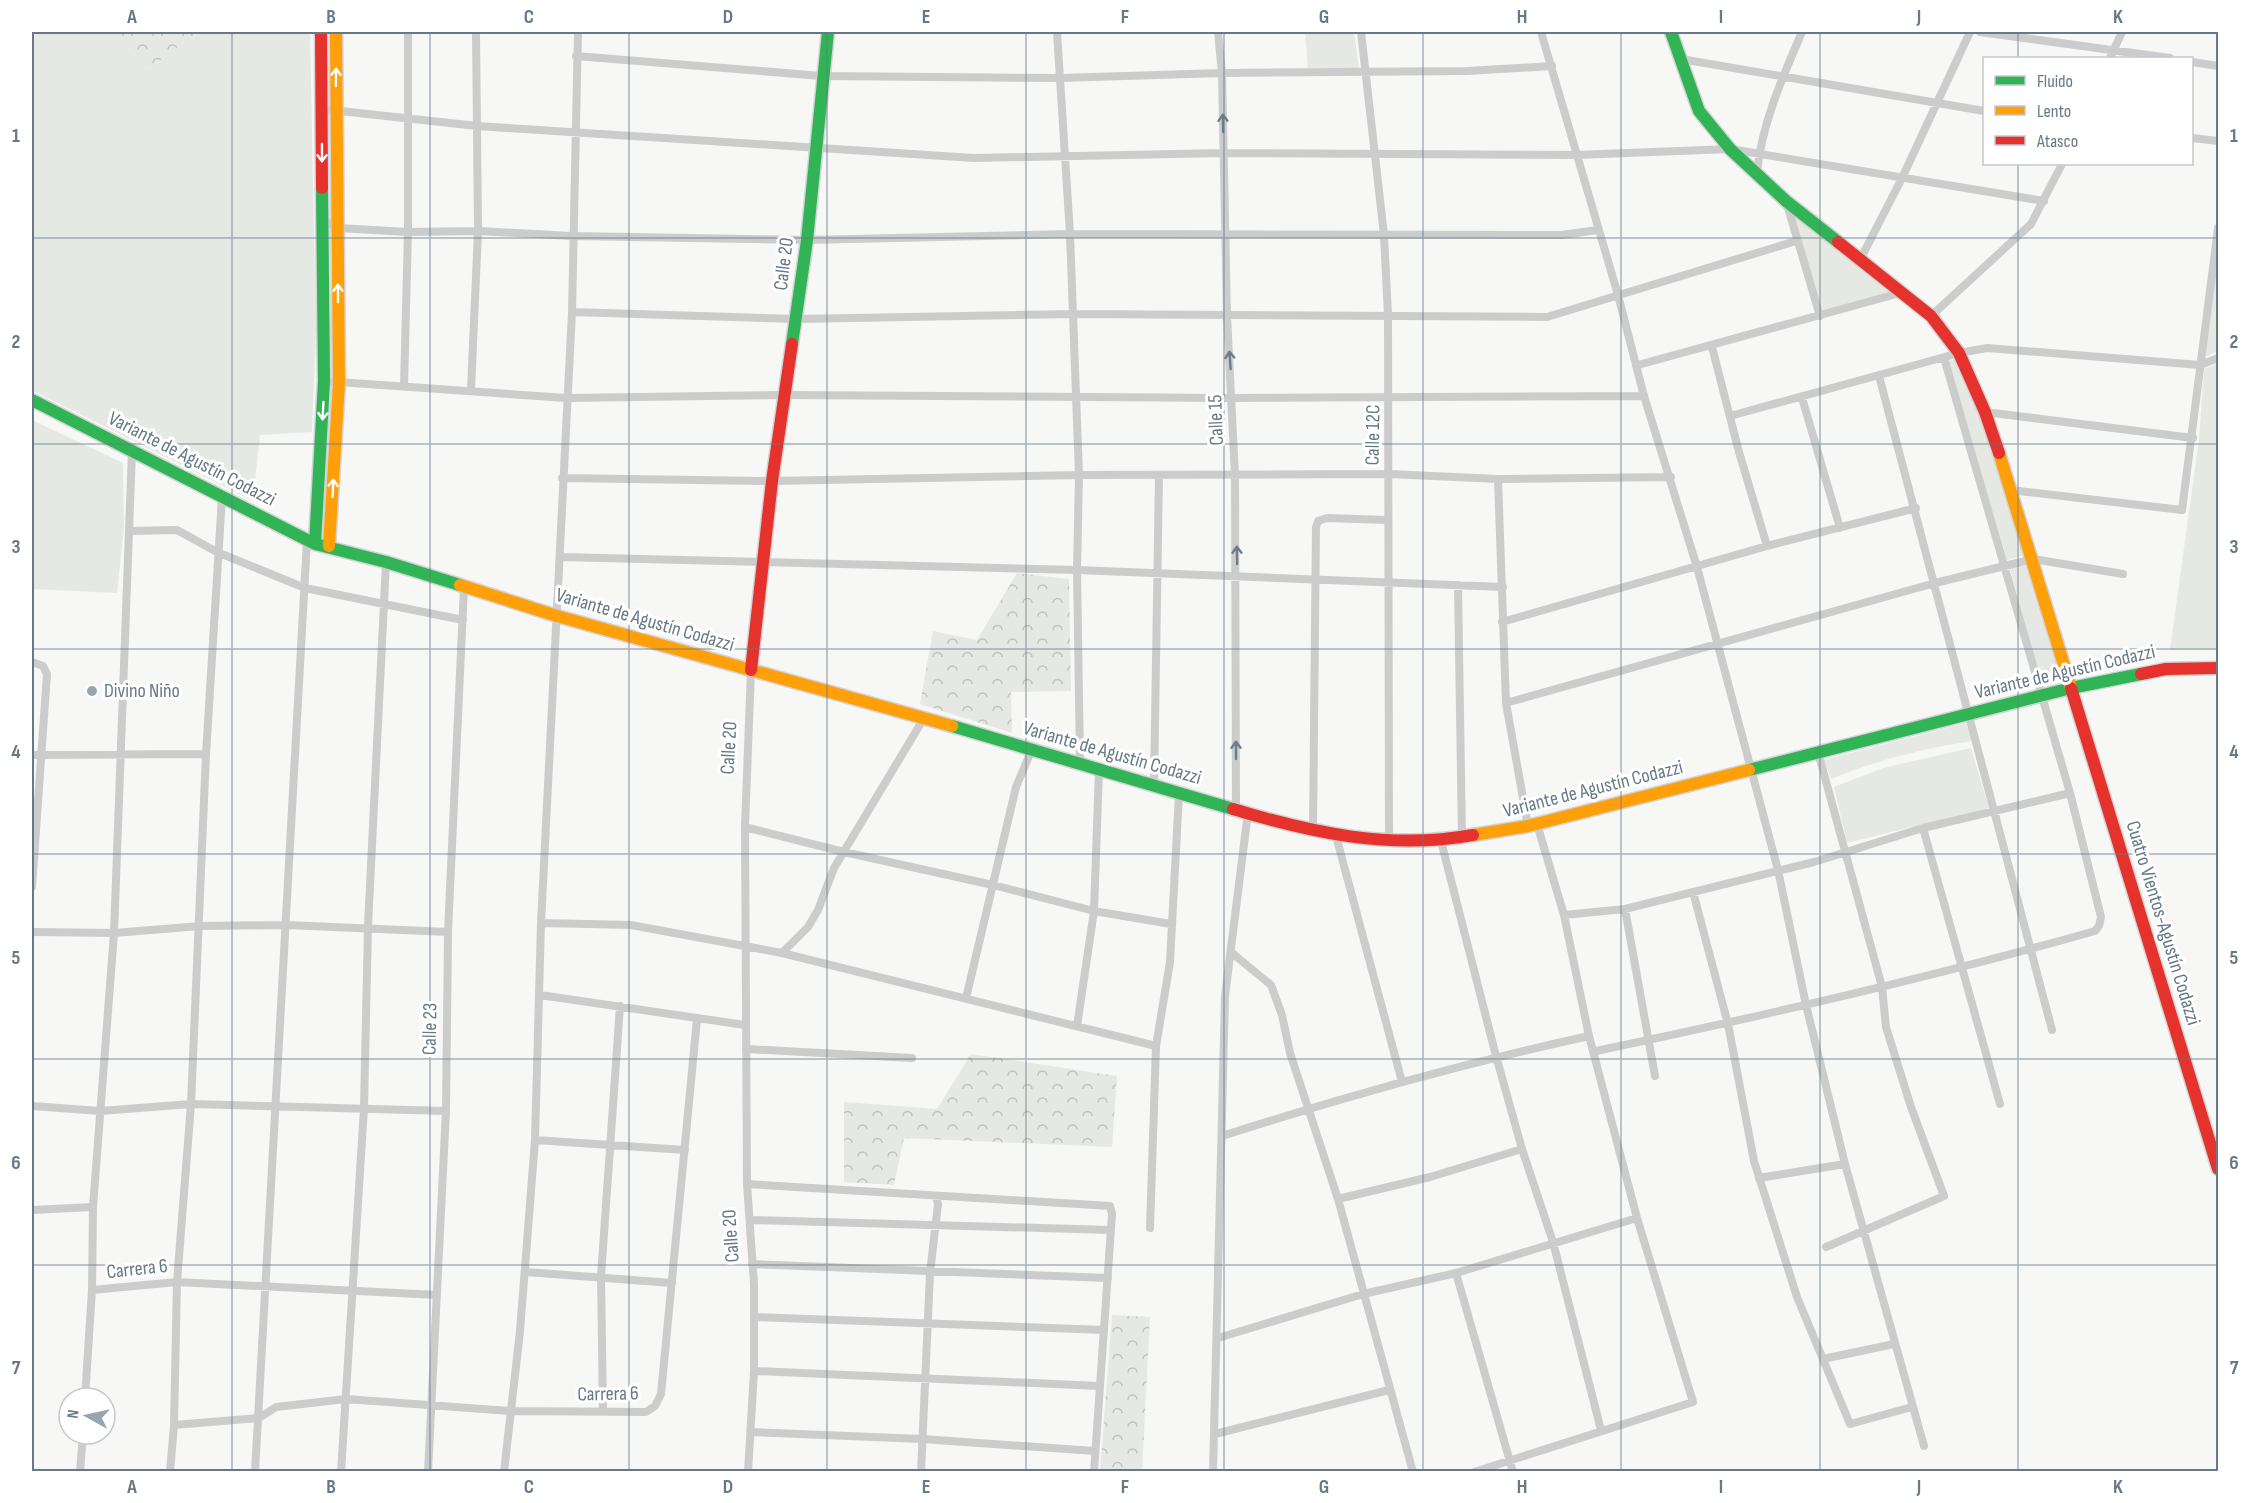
<svg xmlns="http://www.w3.org/2000/svg" width="2250" height="1503" font-family="'Sofia Sans Condensed',sans-serif">
<defs>
<pattern id="forest-crowns" width="20" height="18" patternUnits="userSpaceOnUse" patternTransform="scale(1.5)"><rect width="20" height="18" fill="#e6e9e3"/><path d="M2 6a3 3 0 1 1 6 0M12 15a3 3 0 1 1 6 0" fill="none" stroke="#bec2be"/></pattern>
</defs>
<rect width="100%" height="100%" fill="#f7f7f6"/>
<path fill="#e6e9e3" d="M32,32H115L147,70L198,32H310L316,329L312,432L260,435L253,501L32,390Z
M1305,32H1354L1359,68L1308,69Z
M1792,213L1890,292L1823,310Z
M2218,255V351L2204,357Z
M1956,359L1980,414L2025,555L2007,560L1948,361Z
M2218,363V650H2170L2199,439L2204,369Z
M32,420L123,463L124,526L117,593L32,589Z
M2028,565L2060,672L2039,678L2010,568Z
M1966,723L1972,741C1921,749 1878,760 1831,779L1824,760Z
M1971,748L1989,808L1847,843L1834,787L1883,768Z"/>
<path fill="url(#forest-crowns)" d="M115,32H198L147,70Z
M1017,573L1069,579L1071,691L1011,692L1012,733L920,704L933,631L977,640Z
M971,1054L1117,1076L1112,1147L904,1138L894,1185L844,1182V1102L937,1109Z
M1112,1315L1150,1317L1142,1471H1100Z"/>
<g fill="none" stroke-linecap="round" stroke-linejoin="round">
<g stroke="#d3d4d5" stroke-width="15">
<path id="fast" d="M1671,32L1699,111L1730,149L1786,201L1838,242
M792,344L807,240L828,32
M32,400L315,544L386,562L460,585
M315,544L324,381L322,188
M952,726L1233,809
M1749,770L2071,688L2141,674"/>
</g>
<g stroke="#d3d4d5" stroke-width="15">
<path id="slow" d="M1999,453L2071,688
M329,546L339,383L336,32
M460,585L557,616L952,726
M1473,835L1528,826L1749,770"/>
</g>
<g stroke="#d3d4d5" stroke-width="15">
<path id="jam" d="M321,32L322,188
M1838,242L1931,316L1959,353L1985,412L1999,453
M751,670L772,481L792,344
M2141,674L2166,669L2218,668
M2071,688L2218,1169
M1233,809C1312,833 1391,850 1473,835"/>
</g>
<path stroke="#cccccd" stroke-width="8" d="M1057,32L1070,234L1079,475L1077,570L1080,762
M1218,32L1222,73L1227,316L1235,475L1236,808
M1361,32L1384,235L1388,315L1389,841
M1541,32L1618,295L1644,396L1697,567L1778,870L1806,1005L1845,1164L1924,1446
M1980,32L2170,58
M576,56L822,76L1060,78L1222,73L1467,71L1552,66
M2110,58L2122,32
M1681,59L1984,111
M2192,62L2218,66
M322,109L477,126L974,158L1223,153L1576,155L1730,149L2044,201
M2192,138L2218,141
M1757,172C1762,123 1783,76 1802,32
M1786,201L1820,316
M323,220L338,228L408,232L478,231L572,236L807,240L1070,234L1561,235L1598,230
M1860,260L1902,178L1970,32
M572,312L797,319L1071,314L1547,317L1796,241
M1931,316L2031,224L2062,164
M1712,347L1739,452L1767,546
M1638,365L1900,293
M1879,376L2052,1030
M324,381L566,398L784,395L1232,398L1644,396
M404,386L408,232V32
M471,390L478,231L476,32
M1802,398L1840,528
M1985,412L2193,438
M1730,416L1959,353L1987,348L2200,365L2218,358
M562,478L772,481L1079,475L1389,474L1498,479L1671,477
M1498,479L1506,703L1528,826
M2010,490L2182,510L2218,228
M130,531L177,530L217,552L305,588L463,620
M561,557L1077,570L1503,587
M1458,585L1462,838
M1502,622L1767,546L1916,508
M32,662L43,666L47,674L32,887
M1506,703L1935,583L2033,559L2123,574
M1818,752L1882,987L1886,1027L1911,1107L1944,1196L1826,1247
M32,755L206,754
M1154,786L1159,475
M745,827L844,852L993,885L1094,911L1171,924
M1923,828L2000,1104
M1313,830L1316,527L1318,521L1327,518L1387,520
M1336,836L1402,1082
M1441,841L1496,1056L1522,1149L1553,1242L1601,1430
M1693,892L1728,1024L1754,1161L1797,1297L1850,1424L1912,1407
M1625,909L1655,1076
M1564,915L1625,909L1814,862L1923,828L2070,793
M541,923L631,925L782,953L1156,1046
M32,932L114,933L200,926L287,925L448,932
M782,953L808,927L818,910L834,868L924,718
M1232,953L1271,985L1282,1015L1290,1053L1338,1199L1413,1472
M540,995L745,1025
M966,998L1016,787L1032,749
M1077,1026L1094,911L1099,770
M746,1049L912,1058
M1596,1051C1763,1016 1930,978 2095,931L2099,926L2101,917L2070,793L1944,358
M32,1106L100,1111L191,1104L446,1111
M1222,1136C1343,1097 1465,1063 1589,1036
M535,1140L685,1150
M1759,1178L1845,1164
M747,1184L1110,1206L1112,1214L1094,1472
M1338,1199L1430,1177L1522,1149
M32,1210L93,1207
M751,1220L1111,1230
M1150,1228L1156,1046L1170,962L1179,794
M752,1264L1108,1278
M526,1272L672,1283
M1456,1273L1513,1472
M92,1290L177,1282L437,1295
M755,1317L1104,1330
M1218,1338L1363,1294L1456,1273L1637,1218
M1823,1359L1894,1344
M754,1371L1100,1386
M85,1398L92,1290L93,1207L114,933L132,451
M603,1411L601,1276L620,1006
M174,1425L259,1418L276,1407L346,1399L511,1411L646,1412L655,1406L661,1394L697,1019
M752,1432L922,1439L1095,1451
M1215,1434L1389,1390
M80,1472L83,1434
M170,1472L174,1425L177,1282L191,1104L206,754L222,497
M255,1472L307,540
M341,1472L364,1108L368,926L386,562
M428,1472L446,1111L448,932L464,587
M504,1472L520,1331L535,1140L541,923L572,312L578,32
M748,1472L754,1371V1284L747,1184L745,827L751,670
M921,1472L930,1273L938,1204L936,1197
M1213,1472L1225,996L1248,812
M1474,1472L1693,1402L1637,1218L1589,1036L1564,915L1537,824"/>
<use href="#fast" stroke="#30b455" stroke-width="12"/>
<use href="#slow" stroke="#ff9f0a" stroke-width="12"/>
<use href="#jam" stroke="#e5322d" stroke-width="12"/>
</g>
<defs><path id="oneway-shaft" d="M-6 0H5M1.5-3L5.5 0L1.5 3" fill="none" stroke-width="1.6" stroke-linecap="round" stroke-linejoin="round" transform="scale(1.5)"/></defs>
<g stroke="#fff">
<use href="#oneway-shaft" transform="translate(336 77) rotate(-89)"/>
<use href="#oneway-shaft" transform="translate(322 153) rotate(90)"/>
<use href="#oneway-shaft" transform="translate(338 293) rotate(-90)"/>
<use href="#oneway-shaft" transform="translate(323 411) rotate(93)"/>
<use href="#oneway-shaft" transform="translate(333 488) rotate(-87)"/>
</g>
<g stroke="#6c7d8a">
<use href="#oneway-shaft" transform="translate(1223 123) rotate(-91)"/>
<use href="#oneway-shaft" transform="translate(1230 360) rotate(-94)"/>
<use href="#oneway-shaft" transform="translate(1237 555) rotate(-91)"/>
<use href="#oneway-shaft" transform="translate(1236 750) rotate(-90)"/>
</g>
<path fill="none" stroke="#677986" stroke-width="1.5" stroke-opacity="0.55" d="M232,32V1472M430,32V1472M629,32V1472M827,32V1472M1026,32V1472M1224,32V1472M1423,32V1472M1621,32V1472M1820,32V1472M2018,32V58M2018,164V1472M32,238H2218M32,444H2218M32,649H2218M32,854H2218M32,1059H2218M32,1265H2218"/>
<circle fill="#99a5ad" stroke="#fff" stroke-width="2" cx="92" cy="691" r="6"/>
<g text-anchor="middle" dominant-baseline="central" stroke-width="6" stroke-linejoin="round" paint-order="stroke">
<g font-size="20" fill="#677986" stroke="#fff">
<text transform="translate(784 264) rotate(-83)">Calle 20</text>
<text transform="translate(1216 420) rotate(-92)">Calle 15</text>
<text transform="translate(1373 435) rotate(-89)">Calle 12C</text>
<text transform="translate(192 459) rotate(27)">Variante de Agustín Codazzi</text>
<text transform="translate(645 620) rotate(16)">Variante de Agustín Codazzi</text>
<text transform="translate(2065 672) rotate(-13)">Variante de Agustín Codazzi</text>
<text transform="translate(729 748) rotate(-87)">Calle 20</text>
<text transform="translate(1112 753) rotate(16)">Variante de Agustín Codazzi</text>
<text transform="translate(1593 789) rotate(-14)">Variante de Agustín Codazzi</text>
<text transform="translate(2163 923) rotate(73)">Cuatro Vientos-Agustín Codazzi</text>
<text transform="translate(430 1029) rotate(-89)">Calle 23</text>
<text transform="translate(731 1236) rotate(-94)">Calle 20</text>
<text transform="translate(137 1269) rotate(-6)">Carrera 6</text>
<text transform="translate(608 1394) rotate(-1)">Carrera 6</text>
</g>
<g font-size="20" fill="#677986" stroke="#fff" text-anchor="start">
<text x="104" y="691">Divino Niño</text>
</g>
</g>
<rect width="2250" height="1503" fill="none" stroke="#ffffff" stroke-width="66"/>
<rect x="1983" y="57" width="210" height="108" fill="#ffffff" stroke="#c2c9cf" stroke-width="1.5"/>
<rect x="1995" y="76" width="30" height="9" fill="#30b455" stroke="#c2c9cf" stroke-width="1.5"/>
<text x="2037" y="87" font-size="18" fill="#677986">Fluido</text>
<rect x="1995" y="106" width="30" height="9" fill="#ff9f0a" stroke="#c2c9cf" stroke-width="1.5"/>
<text x="2037" y="117" font-size="18" fill="#677986">Lento</text>
<rect x="1995" y="136" width="30" height="9" fill="#e5322d" stroke="#c2c9cf" stroke-width="1.5"/>
<text x="2037" y="147" font-size="18" fill="#677986">Atasco</text>
<g transform="translate(87 1416) rotate(278)"><circle r="28" fill="#ffffff" stroke="#c2c9cf" stroke-width="1.5"/>
<path d="M0-4.5L10 22L0 15L-10 22Z" fill="#99a5ad"/>
<text y="-9" font-size="16" font-weight="bold" text-anchor="middle" fill="#677986">N</text>
</g>
<rect x="33" y="33" width="2184" height="1437" fill="none" stroke="#677986" stroke-width="2"/>
<g font-size="20" text-anchor="middle" font-weight="bold" fill="#677986">
<text x="132" y="23">A</text>
<text x="331" y="23">B</text>
<text x="529" y="23">C</text>
<text x="728" y="23">D</text>
<text x="926" y="23">E</text>
<text x="1125" y="23">F</text>
<text x="1324" y="23">G</text>
<text x="1522" y="23">H</text>
<text x="1721" y="23">I</text>
<text x="1919" y="23">J</text>
<text x="2118" y="23">K</text>
<text x="16" y="142">1</text>
<text x="2234" y="142">1</text>
<text x="16" y="348">2</text>
<text x="2234" y="348">2</text>
<text x="16" y="553">3</text>
<text x="2234" y="553">3</text>
<text x="16" y="758">4</text>
<text x="2234" y="758">4</text>
<text x="16" y="964">5</text>
<text x="2234" y="964">5</text>
<text x="16" y="1169">6</text>
<text x="2234" y="1169">6</text>
<text x="16" y="1374">7</text>
<text x="2234" y="1374">7</text>
<text x="132" y="1493">A</text>
<text x="331" y="1493">B</text>
<text x="529" y="1493">C</text>
<text x="728" y="1493">D</text>
<text x="926" y="1493">E</text>
<text x="1125" y="1493">F</text>
<text x="1324" y="1493">G</text>
<text x="1522" y="1493">H</text>
<text x="1721" y="1493">I</text>
<text x="1919" y="1493">J</text>
<text x="2118" y="1493">K</text>
</g>
</svg>
